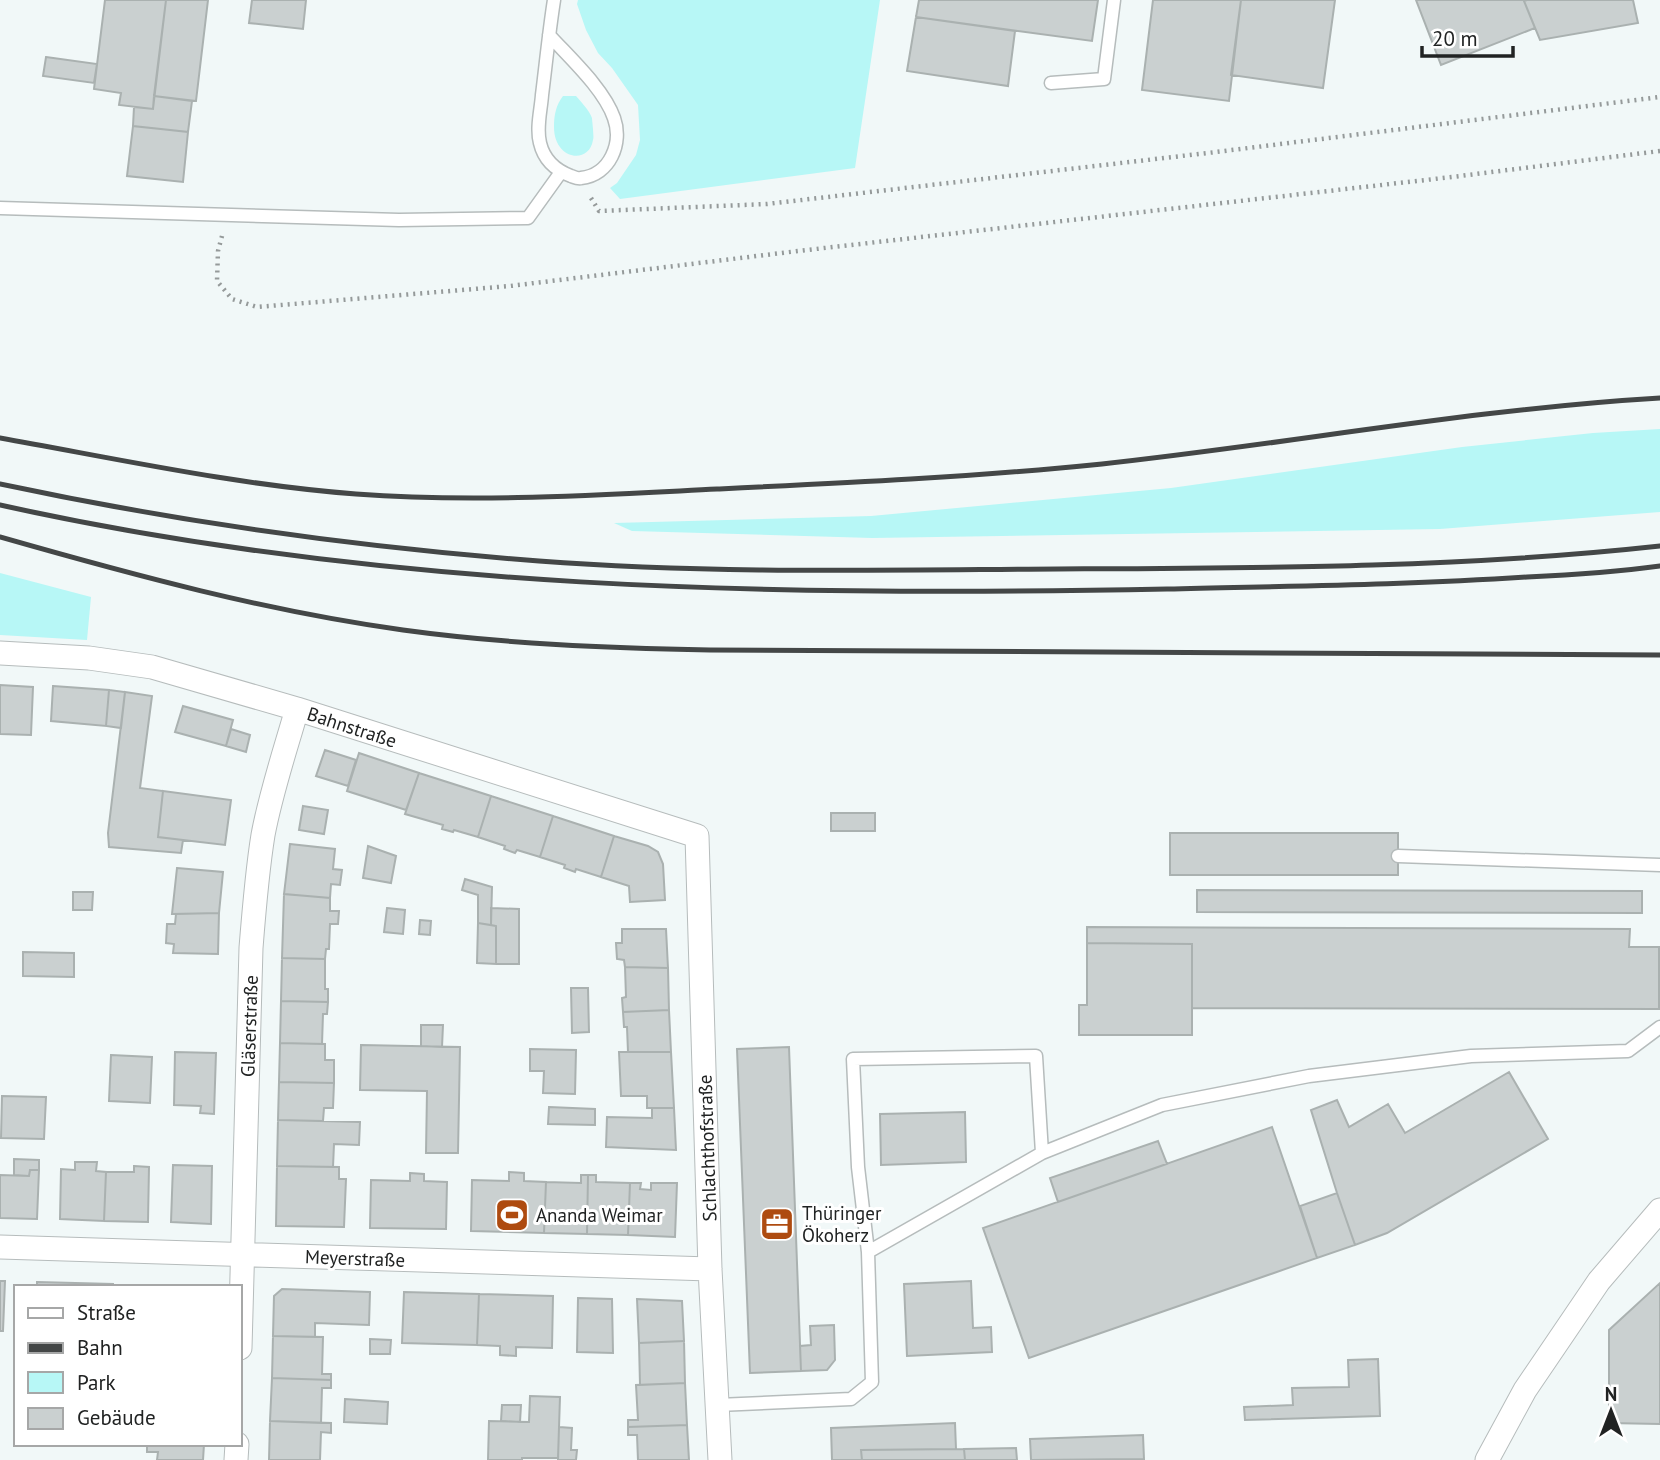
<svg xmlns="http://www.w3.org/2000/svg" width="1660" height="1460" font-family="'PT Sans',sans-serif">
<rect width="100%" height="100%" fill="#f1f8f8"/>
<path fill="#b7f7f6" d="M578,0H880L855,168L620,199L610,188L617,183L636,155L640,140L638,105L612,68L598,53L586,30L577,4Z
M563,96H576C581,102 589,110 592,118C592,119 593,128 593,129C593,133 594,137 593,140C589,165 554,160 554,127C554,115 556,105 563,96Z
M1660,429V512L1440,529L872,538L632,531L614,523L871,516L1171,488L1462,447L1593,433Z
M0,573L91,597L87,640L0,635Z"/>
<path fill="#cad0d0" stroke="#aab1b0" stroke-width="2" d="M105,0H166L153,109L119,105L121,93L94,89Z
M166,0H208L196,101L154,96Z
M252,0H306L303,29L249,23Z
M919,0H1098L1092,41L916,17Z
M1153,0H1241L1229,101L1142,90Z
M1241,0H1335L1323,88L1231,75Z
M1416,0H1527L1524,1L1535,28L1441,65Z
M1527,0H1633L1638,23L1540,40L1524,1Z
M916,17L1015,31L1008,86L907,71Z
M46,57L97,64L94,83L43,76Z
M154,96L192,101L188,132L133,126L134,107L153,109Z
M133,126L188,132L183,182L127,176Z
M0,685L33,687L31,735L0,734Z
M53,686L109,690L106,726L51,721Z
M109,690L125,692L121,728L106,726Z
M125,692L152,696L140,788L163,791L158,837L183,840L181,853L109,847L108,833Z
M183,706L233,720L226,746L175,732Z
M231,729L250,735L246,752L226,746Z
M325,750L356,760L348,786L316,776Z
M359,753L419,773L406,810L347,791Z
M419,773L491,796L478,837L454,830L453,832L442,829L443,825L405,814Z
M163,791L231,800L225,845L158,837Z
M491,796L553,816L540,857L517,850L515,853L504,849L505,846L478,837Z
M303,806L328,810L324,834L299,830Z
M831,813H875V831H831Z
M553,816L614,836L601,877L576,869L575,872L564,868L565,865L540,857Z
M1170,833H1398V875H1170Z
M614,836L648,846L658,852L663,864L665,900L630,902L629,886L601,877Z
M290,844L335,849L333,869L342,870L340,885L331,884L330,898L284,894Z
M368,846L396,856L391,883L363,878Z
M177,868L223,872L219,913L172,914Z
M465,879L492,887L491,925L478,923V895L462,890Z
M1197,890L1642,891V913L1197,912Z
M73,892H93L92,910H73Z
M284,894L330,898V911H339L338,924H330L329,949H326L325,959L282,958Z
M387,908L405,910L403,934L384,932Z
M491,908L519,909V964H496V926L491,925Z
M219,913L218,954L173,953L174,944L166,943L167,924H175L176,914Z
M420,920L431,921L430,935L419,934Z
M478,923L496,926V964L477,963Z
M1087,927L1630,929L1629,947H1659V1009L1192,1008V944L1087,943Z
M622,929H666L668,968L625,967L624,960L617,959L616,943H622Z
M1087,943L1192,944V1035H1079V1005H1087Z
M23,952L74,953V977L23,976Z
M282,958L325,959V989H328V1002L281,1001Z
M625,967L668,968L669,1010L623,1012L622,998L626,997Z
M571,988H588L589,1032L572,1033Z
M281,1001L328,1002L327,1014H323L322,1044L280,1043Z
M669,1010L671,1052H628L627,1027H624L623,1012Z
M421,1025H443L442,1047L421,1046Z
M280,1043L325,1044V1060H334V1083L279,1082Z
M361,1045L460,1047L458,1153H426L427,1091L360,1090Z
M789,1047L801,1371L750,1373L737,1049Z
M530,1049L576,1050L575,1094L543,1093L544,1071H530Z
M175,1052L216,1053L214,1114L200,1113L201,1106L174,1105Z
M619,1052H671L674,1108H647V1096H621Z
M111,1055L152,1057L150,1103L109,1101Z
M1509,1072L1548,1139L1387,1233L1355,1245L1337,1193L1311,1110L1337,1100L1349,1127L1388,1104L1405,1133Z
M279,1082L334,1083L333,1108H324L323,1121L278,1120Z
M2,1096L46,1097L44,1139L1,1138Z
M549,1107L595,1109V1125L548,1124Z
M652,1108H674L676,1150L606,1147L607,1117L652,1118Z
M965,1112L966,1162L881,1165L880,1114Z
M278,1120L360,1122L359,1145L334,1144L333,1167L277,1166Z
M1272,1127L1317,1258L1029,1358L983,1228Z
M1158,1141L1167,1164L1058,1202L1050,1178Z
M14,1159L39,1160V1170H30L29,1176L14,1175Z
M75,1162H97L96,1171L106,1172L104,1221L60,1219L61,1169L75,1170Z
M173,1165L212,1166L211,1224L171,1222Z
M134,1166L149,1167L148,1222L104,1221L106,1172H134Z
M277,1166L339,1167V1179H346L344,1227L276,1226Z
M30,1170H39L37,1219L0,1218V1175L29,1176Z
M509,1172L524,1173V1181L546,1182L544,1233L471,1231L472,1180L509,1181Z
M410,1173L424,1174V1181L447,1182L446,1229L370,1228L371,1180L410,1181Z
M581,1175H588L587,1234L544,1233L546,1182L581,1183Z
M588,1175H596V1182L630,1183L628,1235L587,1234Z
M630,1183H641L640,1189L651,1190V1183H677L675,1237L628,1235Z
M1337,1193L1355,1245L1317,1258L1300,1206Z
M0,1281H5L3,1331H0Z
M971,1281L973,1328L991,1327L992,1352L907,1356L904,1284Z
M37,1282L113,1284V1287H37Z
M1660,1283V1424L1609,1423V1330Z
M282,1289L370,1292L369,1325L315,1323V1337L273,1336L274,1296Z
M404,1292L479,1294L477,1345L402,1343Z
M479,1294L553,1296L552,1348L516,1347V1356L500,1355V1346L477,1345Z
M578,1298L612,1299L613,1353L577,1352Z
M637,1299L682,1301L684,1341L639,1343Z
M834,1325L835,1360L827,1370L801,1371L800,1346L811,1345L810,1326Z
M273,1336L323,1337L322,1374H331V1380L272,1378Z
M370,1339L391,1340L390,1354H370Z
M684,1341L685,1383L640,1385L639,1343Z
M1378,1359L1380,1416L1245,1420L1244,1407L1293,1405L1292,1388L1349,1387L1348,1360Z
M272,1378L331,1380V1388H322L321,1423L270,1421Z
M685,1383L687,1425L628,1427V1420H638L636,1385Z
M530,1396L560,1397L558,1458H522V1460H488L489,1421L529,1422Z
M345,1399L388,1402L387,1424L344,1422Z
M502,1405H521L520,1422L501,1421Z
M270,1421L331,1423V1433L321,1432L320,1460H269Z
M955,1423L956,1449L861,1450L862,1460H832L831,1428Z
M687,1425L689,1460H638L637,1435H628V1427Z
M559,1427L572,1428L571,1450H577L576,1460H558Z
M1143,1435L1144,1459L1031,1460L1030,1439Z
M147,1444H204L203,1460H157L158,1452H147Z
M1016,1448L1017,1460H965L964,1449Z
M964,1449L965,1460H862L861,1450Z"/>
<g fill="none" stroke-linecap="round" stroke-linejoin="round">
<g stroke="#b6bcbc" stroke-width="15">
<path id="lane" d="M549,35C570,58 604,89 614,118C623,143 610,175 581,178C578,179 574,177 571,176C555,170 544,160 540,143C536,128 541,110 542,95C546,63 549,32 554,0
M1051,83L1104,79L1114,0
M0,208L399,220L528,218L561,172
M1398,856L1660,865
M868,1252L1042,1153L1162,1105L1309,1076L1471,1056L1628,1051L1660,1027
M718,1405L851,1399L872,1382L868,1252L858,1167L853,1059L1036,1056L1042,1153"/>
</g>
<g stroke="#b6bcbc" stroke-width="25">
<path id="street" d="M0,653L89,658L152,667L297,709L697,836L710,1269L720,1460
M0,1247L710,1269
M240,1348L251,948C254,910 257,872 263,835C271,792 285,751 297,709
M236,1460L237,1444
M1487,1460L1525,1390L1599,1281L1660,1210"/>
</g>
<path stroke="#959a9a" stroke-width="4.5" stroke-dasharray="2 5" stroke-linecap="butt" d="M591,198L599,211L767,204L1216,152L1660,97
M222,236L218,251L217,281L232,299L257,307L510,286L798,251L1452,177L1660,151"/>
<use href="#lane" stroke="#fff" stroke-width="12"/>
<use href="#street" stroke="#fff" stroke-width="23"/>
<path stroke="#444747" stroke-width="5" d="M0,438C118,459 237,485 356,494C476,503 597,495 717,489C845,483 974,477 1102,464C1288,444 1473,409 1660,398
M0,484C178,522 357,547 539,561C711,574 885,570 1058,569C1259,568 1460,568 1660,546
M0,505C383,590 776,597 1167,589C1287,586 1407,585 1527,577C1571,575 1616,572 1660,566
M0,537C133,575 266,611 403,630C505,644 607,648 710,650L1660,655"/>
</g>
<defs>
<g id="stadium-square" transform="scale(1.75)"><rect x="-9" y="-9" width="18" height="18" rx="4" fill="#ae4b10" stroke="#fff"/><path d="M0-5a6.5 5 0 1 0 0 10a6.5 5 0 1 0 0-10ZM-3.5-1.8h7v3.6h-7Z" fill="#fff"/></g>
<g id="office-square" transform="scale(1.75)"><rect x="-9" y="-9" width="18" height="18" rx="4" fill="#ae4b10" stroke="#fff"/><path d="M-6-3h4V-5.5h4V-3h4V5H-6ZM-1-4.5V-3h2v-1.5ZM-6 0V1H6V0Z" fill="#fff"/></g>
</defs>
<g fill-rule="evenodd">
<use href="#stadium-square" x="512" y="1215"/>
<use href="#office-square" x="777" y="1224"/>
</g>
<g text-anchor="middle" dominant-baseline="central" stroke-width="6" stroke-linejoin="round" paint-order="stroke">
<g font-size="19" fill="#212323" stroke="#fff">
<text transform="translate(352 727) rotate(18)">Bahnstraße</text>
<text transform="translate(249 1026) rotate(-88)">Gläserstraße</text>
<text transform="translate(707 1148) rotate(-92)">Schlachthofstraße</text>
<text transform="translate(355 1258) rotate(2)">Meyerstraße</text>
</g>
<g font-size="19" fill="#212323" stroke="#fff" text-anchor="start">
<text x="802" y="1213">Thüringer<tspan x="802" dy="22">Ökoherz</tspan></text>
<text x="536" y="1215">Ananda Weimar</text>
</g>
</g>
<rect x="14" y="1285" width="228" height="161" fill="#ffffff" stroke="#a6a7a7" stroke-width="2"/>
<rect x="28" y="1308" width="35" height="10" fill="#ffffff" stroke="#a6a7a7" stroke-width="2"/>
<text x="77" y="1320" font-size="21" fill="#212323">Straße</text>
<rect x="28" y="1343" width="35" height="10" fill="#444747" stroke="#a6a7a7" stroke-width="2"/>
<text x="77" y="1355" font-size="21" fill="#212323">Bahn</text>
<rect x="28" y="1372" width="35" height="21" fill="#b7f7f6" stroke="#a6a7a7" stroke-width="2"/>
<text x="77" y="1390" font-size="21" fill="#212323">Park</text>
<rect x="28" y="1408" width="35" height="21" fill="#cad0d0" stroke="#a6a7a7" stroke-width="2"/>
<text x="77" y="1425" font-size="21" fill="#212323">Gebäude</text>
<g transform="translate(1611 1411)" stroke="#ffffff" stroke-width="5" paint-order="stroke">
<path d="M0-5L12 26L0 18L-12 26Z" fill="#212323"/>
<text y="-10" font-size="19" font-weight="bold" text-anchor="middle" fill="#212323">N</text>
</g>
<path d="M1422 46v10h91v-10" fill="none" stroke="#212323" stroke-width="3.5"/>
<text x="1432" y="46" font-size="21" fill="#212323" stroke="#ffffff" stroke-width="5" paint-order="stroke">20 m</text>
</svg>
